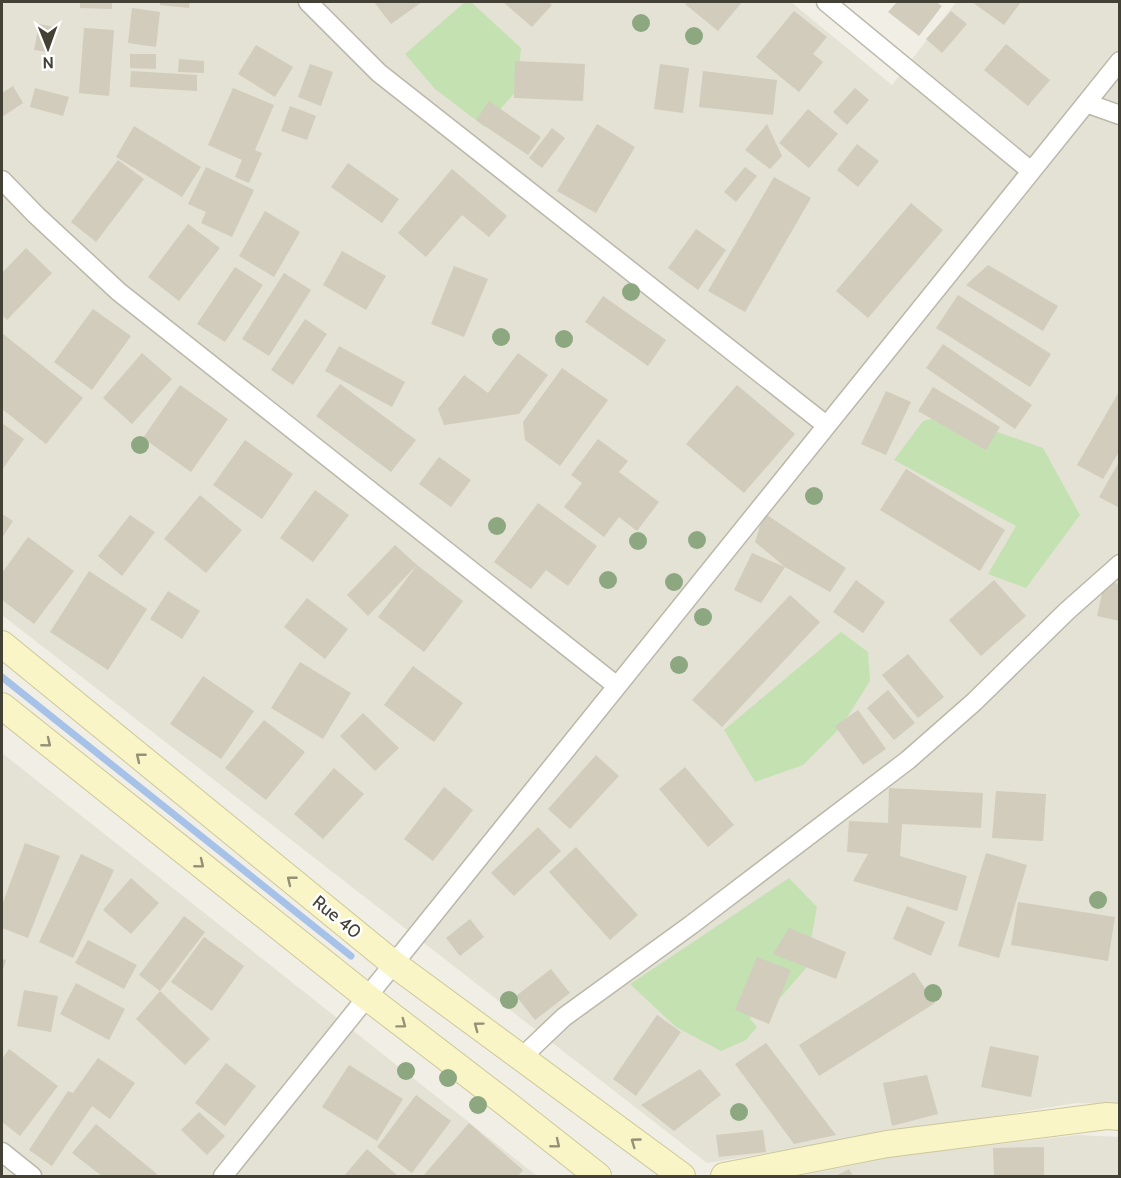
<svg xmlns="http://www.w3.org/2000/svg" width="1121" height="1178" font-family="Cabin,sans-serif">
<rect width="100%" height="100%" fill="#f1efe5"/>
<path fill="#e4e2d4" d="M2,2H791L892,85L956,2H1119V1104L1076,1103L707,1163L2,615Z
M2,753L537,1176H2Z
M1078,1135L1119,1137V1176H800L899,1156Z"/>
<path fill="#c4e1b2" d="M465,2H471L521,48L517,90L485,127L435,89L405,54Z
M948,415L1043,448L1080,515L1026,588L988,574L1016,526L894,460L923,421Z
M841,632L868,652L870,681L841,727L803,765L755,782L724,730Z
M789,878L817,907L806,968L780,998L760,991L750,1019L757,1027L746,1040L721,1051L676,1027L630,984Z"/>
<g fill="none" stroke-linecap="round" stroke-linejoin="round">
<path stroke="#a7c2e8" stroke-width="7" d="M2,677L351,956"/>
</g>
<path fill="#d1ccbc" d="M80,2H112V9L80,8Z
M160,2H190L189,8L160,5Z
M374,2H422L391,24Z
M503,2H548L552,5L532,27Z
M687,2H742L718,31L685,4Z
M897,2H936L942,6L919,36L888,12Z
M972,2H1021L1004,25Z
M132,8L160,12L156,47L128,43Z
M794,11L827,37L813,54L823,62L799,92L756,57Z
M951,11L967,24L942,53L926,39Z
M39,24L54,27L49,52L34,50Z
M84,28L114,30L109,96L79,93Z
M1006,44L1050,80L1028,106L984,70Z
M256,45L293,67L275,97L238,74Z
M130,54H156V69L130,68Z
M179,59L204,61V73L178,72Z
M515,61L585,64L583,101L514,98Z
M310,64L333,72L321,106L298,97Z
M660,64L689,68L683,113L654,109Z
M131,71L197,75V91L130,87Z
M703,71L777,80L773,115L699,107Z
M13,86L23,103L2,117V93Z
M35,88L69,97L63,116L30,107Z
M233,88L274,105L255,150L262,153L249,183L235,177L242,160L208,145Z
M855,88L869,100L847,125L833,112Z
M489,101L541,137L528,155L476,120Z
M290,106L316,116L307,140L281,131Z
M808,109L838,134L809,168L779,143Z
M597,124L635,147L596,213L557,191Z
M767,124L782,156L770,169L745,150Z
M134,126L201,167L182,197L116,157Z
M552,128L565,138L542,168L529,158Z
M857,144L879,161L858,187L837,170Z
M118,160L144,179L96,242L71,222Z
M348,163L399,199L382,223L331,187Z
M206,167L254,190L232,237L201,223L206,212L188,204Z
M745,167L757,176L736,202L724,192Z
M452,169L507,216L489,237L462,215L426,257L398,233Z
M774,177L811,198L745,312L708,291Z
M911,203L943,230L868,318L836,291Z
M265,211L300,232L274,277L239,256Z
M188,224L220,248L179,301L148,277Z
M696,229L726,250L698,290L668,268Z
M26,248L52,273L7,320L2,315V273Z
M342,251L386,276L366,310L323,285Z
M988,265L1058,306L1043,331L966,285Z
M454,266L488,279L464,337L431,324Z
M235,267L263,285L225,342L197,324Z
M284,273L311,290L269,356L242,339Z
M958,295L1051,354L1030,387L936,328Z
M603,296L666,340L648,366L585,322Z
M93,309L131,336L92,390L54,362Z
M305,319L327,334L293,385L271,370Z
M2,333L83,398L46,444L2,409Z
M943,344L1032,405L1015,429L926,368Z
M339,346L405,382L392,407L325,371Z
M142,353L172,379L132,424L103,398Z
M518,353L548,375L519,414L444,425L438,409L464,375L488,393Z
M562,368L608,400L560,466L525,440L523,422Z
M340,384L416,440L391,472L316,416Z
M180,385L228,419L191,472L143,438Z
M737,385L795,434L744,493L686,444Z
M933,387L1000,427L986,450L918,411Z
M1120,390V450L1103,479L1077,465Z
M886,391L911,402L886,455L861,444Z
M2,423L24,439L2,470Z
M598,439L628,461L619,472L659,502L637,531L619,517L604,537L564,507L582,483L571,475Z
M245,440L293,474L262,519L213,485Z
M439,457L471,480L451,507L419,484Z
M1120,460V508L1099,497Z
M906,469L1005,530L980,571L880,510Z
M315,490L349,515L313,562L280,538Z
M200,495L242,530L206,573L164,539Z
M538,503L597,546L568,586L546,570L531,589L494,562Z
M764,513L846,568L830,592L785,567L755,542Z
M2,514L13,521L2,538Z
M130,515L155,532L122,576L98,556Z
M28,537L74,571L34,624L2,600V573Z
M395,545L417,565L463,601L424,652L378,617L417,565L368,616L347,595Z
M752,553L785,567L761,603L734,590Z
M89,571L147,609L108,670L50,632Z
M856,580L885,602L863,633L833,612Z
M994,580L1026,616L981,656L949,620Z
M1105,581L1120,584V621L1097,616Z
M168,591L200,611L182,639L150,619Z
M790,595L820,622L722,727L692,700Z
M307,598L348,629L325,659L284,627Z
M908,654L944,697L918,718L882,675Z
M300,662L351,693L323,739L271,708Z
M413,666L463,703L434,742L384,705Z
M203,676L254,711L221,759L170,724Z
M888,690L915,723L894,740L867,708Z
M858,710L886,749L863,765L835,726Z
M363,713L399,748L375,771L340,736Z
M264,720L305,752L266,800L225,768Z
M596,755L619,776L570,829L548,809Z
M685,767L734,825L708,847L659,789Z
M334,768L364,794L323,839L294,814Z
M444,787L473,810L433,861L404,839Z
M889,788L983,793L981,828L902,824L900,856L967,876L957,911L853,881L868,854L847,852L849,821L888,823Z
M996,791L1046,794L1043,841L992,838Z
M538,827L561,851L514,896L491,873Z
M25,843L60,856L28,938L2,928V905Z
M576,847L638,915L610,940L549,872Z
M986,853L1027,865L999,958L958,946Z
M81,854L114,870L73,958L39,942Z
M131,878L159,903L131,934L103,910Z
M1018,902L1115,917L1108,961L1011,945Z
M907,906L945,922L931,956L893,939Z
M184,916L205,932L160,991L139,975Z
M470,919L484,937L460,956L446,938Z
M789,928L846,952L836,979L773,954Z
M204,937L244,966L212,1011L171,982Z
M88,940L137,965L124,989L75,963Z
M757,957L791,970L769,1024L735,1010Z
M2,959L6,960L2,973Z
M551,969L570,993L535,1020L516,996Z
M914,972L935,1003L819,1076L799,1045Z
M76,983L125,1009L109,1040L60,1014Z
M24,990L58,996L51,1032L17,1026Z
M160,991L210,1039L185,1065L136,1019Z
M657,1015L681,1032L636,1096L613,1079Z
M766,1043L836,1135L794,1144L735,1064Z
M990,1046L1039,1056L1031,1097L981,1087Z
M9,1049L58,1086L20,1136L2,1122V1059Z
M98,1058L135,1083L110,1119L92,1106L52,1166L29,1150L68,1091L73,1093Z
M226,1063L256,1086L225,1126L195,1103Z
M349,1065L403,1099L377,1141L322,1107Z
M700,1069L721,1095L674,1131L641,1105Z
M927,1075L938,1114L892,1126L883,1083Z
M416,1095L451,1121L412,1173L377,1147Z
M199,1112L225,1136L207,1155L181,1130Z
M469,1123L523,1170L518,1176H423Z
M96,1124L157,1174L155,1176H102L72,1153Z
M763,1130L766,1152L719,1157L716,1135Z
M1044,1147V1176H994L993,1148Z
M367,1149L398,1176H344Z
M849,1169L853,1176H836Z"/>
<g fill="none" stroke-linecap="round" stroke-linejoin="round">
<g stroke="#bbb8a9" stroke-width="21">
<path id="street" d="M308,2L379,73L826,425
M826,2L1031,171
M1086,103L1120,115
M2,180L36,215L119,292L617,686
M521,1058L564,1017L691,925L908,760L974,702L1067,611L1120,564
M2,1152L32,1176
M223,1176L1120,61"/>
</g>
<g stroke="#ccc799" stroke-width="28">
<path id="secondary" d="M2,644L394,964L682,1176
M2,706L367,997L508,1105L598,1176
M724,1176L887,1144L1107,1116L1120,1117"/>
</g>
<use href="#street" stroke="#fff" stroke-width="18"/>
<use href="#secondary" stroke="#f9f5c7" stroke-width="26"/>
</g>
<g fill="#8da881">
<circle cx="641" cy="23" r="9"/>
<circle cx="694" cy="36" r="9"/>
<circle cx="631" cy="292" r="9"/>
<circle cx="501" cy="337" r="9"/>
<circle cx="564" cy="339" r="9"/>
<circle cx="140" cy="445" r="9"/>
<circle cx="814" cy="496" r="9"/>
<circle cx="497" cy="526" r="9"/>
<circle cx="697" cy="540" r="9"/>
<circle cx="638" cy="541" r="9"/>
<circle cx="608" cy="580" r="9"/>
<circle cx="674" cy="582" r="9"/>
<circle cx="703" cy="617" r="9"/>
<circle cx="679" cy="665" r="9"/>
<circle cx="1098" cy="900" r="9"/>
<circle cx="933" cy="993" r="9"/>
<circle cx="509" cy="1000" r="9"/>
<circle cx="406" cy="1071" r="9"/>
<circle cx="448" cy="1078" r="9"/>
<circle cx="478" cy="1105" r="9"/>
<circle cx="739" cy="1112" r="9"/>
</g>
<defs><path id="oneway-chevron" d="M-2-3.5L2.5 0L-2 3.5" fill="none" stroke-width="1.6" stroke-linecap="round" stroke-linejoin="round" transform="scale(1.5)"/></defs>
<g stroke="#959177">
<use href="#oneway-chevron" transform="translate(47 743) rotate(39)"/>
<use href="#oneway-chevron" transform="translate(140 757) rotate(-141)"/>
<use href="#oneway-chevron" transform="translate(200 864) rotate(39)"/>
<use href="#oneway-chevron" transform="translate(291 880) rotate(-141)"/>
<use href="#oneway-chevron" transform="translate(402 1024) rotate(37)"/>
<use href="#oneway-chevron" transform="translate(478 1026) rotate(-143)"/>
<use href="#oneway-chevron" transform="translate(635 1142) rotate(-144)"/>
<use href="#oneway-chevron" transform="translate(556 1144) rotate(39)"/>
</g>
<g text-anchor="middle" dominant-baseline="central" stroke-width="5" stroke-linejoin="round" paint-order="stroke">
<g font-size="18" fill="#434036" stroke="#fff">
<text transform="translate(337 917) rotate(39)">Rue 40</text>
</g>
</g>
<rect width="1121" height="1178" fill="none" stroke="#434036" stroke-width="6"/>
<g transform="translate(48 48) rotate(179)" stroke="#ffffff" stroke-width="4.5" paint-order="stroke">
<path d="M0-4.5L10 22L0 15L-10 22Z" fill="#434036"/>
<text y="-9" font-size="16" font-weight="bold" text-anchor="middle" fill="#434036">N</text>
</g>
</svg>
